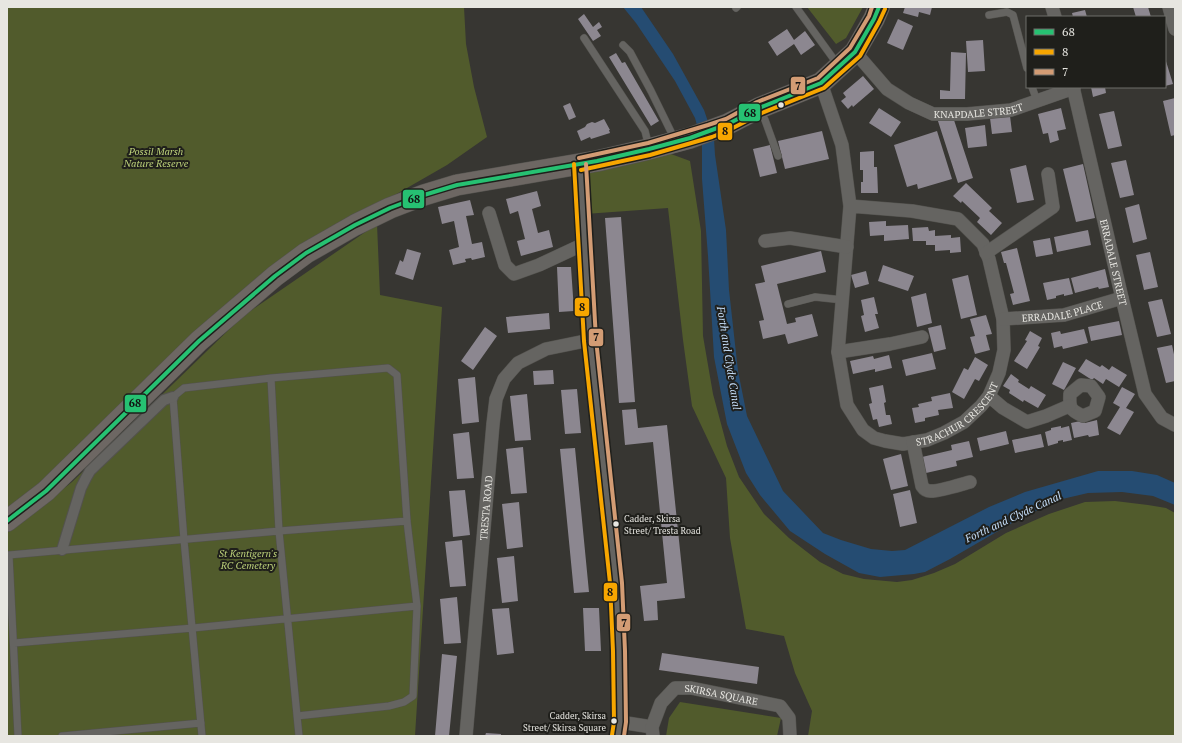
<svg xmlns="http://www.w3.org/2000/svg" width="1182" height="743" font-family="'PT Serif',serif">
<rect width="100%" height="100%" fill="#373632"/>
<path fill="#515b2c" d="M7,7H464L466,44L474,87L487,137L447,165L313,242L25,498L7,511Z
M807,7H863L846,38L836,44Z
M671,154L690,161L701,231L703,336L713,394L727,446L739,477L764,514L789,538L820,562L843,574L864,579L897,582L912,580L934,573L955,564L1006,533L1049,514L1085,502L1115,501L1148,505L1166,508L1175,513V736H808L812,711L795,673L784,636L746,629L730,538L726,478L692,406L683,340L668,208L585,214L583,168Z
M377,224L380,295L442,307L415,736H7V533L72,482L243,316Z
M680,702L781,718L777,736H666L669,718Z"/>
<path fill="#254c72" d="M623,7H641L673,54L704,110L714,139L715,155L726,230L729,290L738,371L747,416L783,491L823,533L841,540L871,549L892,551L905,550L989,507L1025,492L1098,471H1132L1157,475L1175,483V505L1153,496L1122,492L1088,493L1058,500L1012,523L950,559L925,572L914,574L880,577L859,573L825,554L790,531L760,495L746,473L727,424L714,357L708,256L702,179V143L695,118L675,81L636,23Z"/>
<path fill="#8c8790" d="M905,7H932L930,15L919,12L918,17L903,13Z
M1133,7H1148L1151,17H1136Z
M1085,10L1087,17H1073L1072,13Z
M584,14L593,27L599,22L602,27L597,30L601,36L593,41L578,19Z
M898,19L913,26L903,50L887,43Z
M787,29L794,40L805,31L815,45L801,55L794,44L777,56L768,42Z
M983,40L985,71L968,72L966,41Z
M951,52L966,53L965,99H940V90L950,91Z
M616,53L622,63L625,62L659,121L651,126L609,57Z
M1165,58L1173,84L1165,86Z
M863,76L874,89L853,107L852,105L848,109L841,101L846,97L843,93Z
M1091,87H1105L1106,93L1093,97Z
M1175,98V135L1171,136L1163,101Z
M570,103L576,117L569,120L563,106Z
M879,108L901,122L891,137L869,123Z
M1061,108L1066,129L1057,131L1059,140L1050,143L1048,133L1043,134L1038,114Z
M1114,111L1122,146L1108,149L1099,114Z
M1010,116L1012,132L992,134L990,118Z
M953,117L973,178L958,183L937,118Z
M604,119L610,130H609L610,133L591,139L590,137L581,141L577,131L585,127L587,124L592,122L595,123Z
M985,125L987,146L968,148L965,128Z
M822,131L829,159L785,169L778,141Z
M937,131L952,179L918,189L917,184L907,187L894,145Z
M770,145L777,173L760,177L753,149Z
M874,151V167H877L878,193H861V182H863V170H860V152Z
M1126,160L1134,195L1120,198L1111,163Z
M1083,164L1095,218L1076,222L1063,169Z
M1026,165L1034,200L1017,203L1010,169Z
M966,183L992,208L989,211L1002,223L991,235L977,222L980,218L962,201L961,203L953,196Z
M537,191L541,206L532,209L538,233L549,230L553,247L521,256L517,241L525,239L518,211L510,214L506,199Z
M470,200L474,215L466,216L472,244L482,242L485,257L472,260L471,258L465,259L466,262L453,265L449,250L459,247L454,221L442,224L438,207Z
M1139,204L1147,239L1133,243L1125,208Z
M621,217L635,402L619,403L605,218Z
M886,221V226L908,225L909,239L884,241V235L870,236L869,222Z
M928,227L929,231L935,230V236L951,235V238L960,237L961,252L950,253V250L935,251V245H926V241H913L912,228Z
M1088,230L1091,245L1057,252L1054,237Z
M1050,238L1053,254L1036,257L1033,241Z
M1017,248L1030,301L1013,305L1010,294L1014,293L1006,263H1004L1001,252Z
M407,249L421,253L413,280L395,274L400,260L403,262Z
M821,251L826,272L777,284L787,324L796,322L795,318L812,314L818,336L788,344L785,334L763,339L759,321L764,320L755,284L765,282L761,266Z
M1150,252L1158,287L1144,290L1136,255Z
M883,265L914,276L908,291L878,281Z
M557,267H571L574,311L559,312Z
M1105,269L1109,287L1099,289L1098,287L1075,293L1071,278Z
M866,271L869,284L855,288L851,275Z
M968,275L977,315L961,319L952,279Z
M1069,278L1073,294L1064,296V294L1056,296V298L1047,300L1043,283Z
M926,293L932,323L917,327L911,297Z
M874,297L878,314H875L879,328L865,332L861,316L864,315L861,300Z
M1162,299L1171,334L1157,337L1148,302Z
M549,313L550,329L508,333L506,317Z
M986,315L992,334L986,335L990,350L975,354L970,337L975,336L970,319Z
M1119,321L1122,335L1091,341L1088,327Z
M941,325L946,349L934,352L928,328Z
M485,327L497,336L473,370L461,361Z
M1084,329L1088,343L1063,349L1062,346L1054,348L1051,333L1060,331L1061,334Z
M1030,331L1042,338L1038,346L1040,347L1027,369L1014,361L1027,341L1025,340Z
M1172,345L1175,359V381L1166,383L1157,348Z
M932,353L936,369L906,376L902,360Z
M889,355L892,368L875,372V369L853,374L850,361L873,356L874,359Z
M975,357L988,365L979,381L975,379L964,399L952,392L964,368L968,370Z
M1086,359L1100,367L1102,365L1109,370L1112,366L1127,375L1119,387L1106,379L1103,384L1094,378L1092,380L1078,371Z
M1063,362L1076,368L1064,390L1052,384Z
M553,370L554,384L534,385L533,371Z
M1011,374L1019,380L1018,382L1029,389L1031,386L1046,395L1038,408L1024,400L1023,402L1009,393L1010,390L1003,386Z
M475,377L479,422L462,424L458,379Z
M883,385L886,402L884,403L886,415H890L892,424L879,427L877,419L873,420L869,404L872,403L869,388Z
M1122,387L1135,394L1126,408L1134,412L1120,435L1107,428L1120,407L1113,403Z
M577,389L581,433L565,434L561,390Z
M950,393L953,408L938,410L939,415L925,418V421L915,423L912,408L919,407L918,404L932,401L931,397Z
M527,394L531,440L515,441L510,396Z
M636,409L638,428L667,425L685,598L657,601L658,620L644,621L640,586L667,583L653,442L625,445L622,410Z
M1085,420V423L1097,420L1099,435L1089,437L1088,435L1074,438L1071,423Z
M1061,426V428L1069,426L1072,440L1063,442V440L1058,441V443L1048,446L1045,432L1051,430V428Z
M1006,431L1009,444L980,451L977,438Z
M469,432L474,478L457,479L453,434Z
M1041,434L1044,447L1015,453L1012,440Z
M969,441L973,457L956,461L957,466L926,473L922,457L952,450L951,445Z
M523,447L527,493L511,494L506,449Z
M575,448L589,592L574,593L560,449Z
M901,454L908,486L891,490L883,459Z
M465,490L470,535L453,537L449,491Z
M910,490L917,523L900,527L893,494Z
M519,502L523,547L507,549L502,504Z
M462,540L466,586L450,587L445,542Z
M514,556L518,601L502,603L497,558Z
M457,597L461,643L444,644L440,599Z
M509,608L514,653L497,655L492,609Z
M583,608H599L601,651H585Z
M662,653L759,667L757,684L659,670Z
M442,654L457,656L449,736H435Z
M486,733L501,734V736H485Z"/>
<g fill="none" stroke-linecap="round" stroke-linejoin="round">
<g stroke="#53524e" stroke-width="8">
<path id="service" d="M796,7L838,65
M736,8L737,7
M989,15L1007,12L1013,15L1027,68
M584,38L645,131L649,147
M623,45L630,52L651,91L675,140
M1032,87L1037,101
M760,110L765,120L778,156
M788,304L815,297L843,300
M271,378L279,531L299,736
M14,643L193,628L417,606
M18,736L9,555L279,531L407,521
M62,736L201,723
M202,736L184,540L173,397L184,388L271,378L388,368L397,375L407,521L417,606L413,696L404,702L389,706L297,716"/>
</g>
<g stroke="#53524e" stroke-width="12">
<path id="pedestrian" d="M62,550L81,488L86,478L90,471L164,400L173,397"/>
</g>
<g stroke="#53524e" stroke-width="14">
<g id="minor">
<path d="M1052,7L1055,17"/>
<path d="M1169,7L1175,29"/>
<path id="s1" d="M855,52L887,89L909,103L933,114H967L1011,110L1074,88"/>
<path id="s2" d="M821,83L842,145L850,206L838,352L847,405L863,430L874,438L885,441L903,444L927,440L944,433L964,422L981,406L989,396L999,373L1004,350L1003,319L989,259L983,244L958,219L912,211L850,206"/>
<path id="s3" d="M1073,87L1122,298L1145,394L1162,418L1175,425"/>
<path d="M489,213L505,265L514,274L539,265L584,244"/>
<path d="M765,241L790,238L847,247"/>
<path d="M986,253L1053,207L1048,174"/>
<path id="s4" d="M1003,319L1064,315L1122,298"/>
<path d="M838,352L890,344L922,337"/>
<path d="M1081,385L1091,386L1099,397L1095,411L1083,416C1070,410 1069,408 1070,394Z"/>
<path d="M989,396L1003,408L1027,422L1046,416L1069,406"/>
<path d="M913,442L922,486C924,489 926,491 930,491C938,492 962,484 970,482"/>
<path d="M620,722L652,727"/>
<path id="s5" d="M466,736L493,424L496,399L504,379L518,363L546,349L590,340"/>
<path id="s6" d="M653,736L652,727L661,703L675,688H691L780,706L789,718L790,736"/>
</g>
</g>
<g stroke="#53524e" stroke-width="18">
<path id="tertiary" d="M580,164L584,244L590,340L616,583L619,651L620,722L618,736"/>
</g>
<g stroke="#53524e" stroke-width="22">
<path id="primary" d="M7,521L46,491L199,341L275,276L306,253L355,225L390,208L424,195L457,185L597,161L649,149L690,138L728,124L759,108L821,83L855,52L874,19L879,7"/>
</g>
<use href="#service" stroke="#656461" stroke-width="7"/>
<use href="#pedestrian" stroke="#656461" stroke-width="10"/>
<use href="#minor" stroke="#656461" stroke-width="13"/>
<use href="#tertiary" stroke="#656461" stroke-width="16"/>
<use href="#primary" stroke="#6d6763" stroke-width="21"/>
<g stroke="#1f1f1b" stroke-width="7">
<path id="bus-1" d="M7,521L46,491L199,341L275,276L306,253L355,225L390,208L424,195L457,185L597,161L649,149L690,138L728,124L759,108L821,83L855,52L874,19L879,7"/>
</g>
<g stroke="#1f1f1b" stroke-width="7">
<path id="bus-2" d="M574,164L584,341L610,583L613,651L614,722L612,735
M581,170L650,155L712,137L731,129L762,113L824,88L860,56L879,22L885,9"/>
</g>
<g stroke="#1f1f1b" stroke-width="7">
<path id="bus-3" d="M579,158L648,143L708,125L726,119L757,102L818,78L850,48L869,16L872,7
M586,164L596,339L622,583L625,651L626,722L624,736"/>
</g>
<use href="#bus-1" stroke="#26c172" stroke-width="4"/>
<use href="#bus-2" stroke="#f7a600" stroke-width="4"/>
<use href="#bus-3" stroke="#d39c74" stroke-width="4"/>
</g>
<g fill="#e7e6e1" stroke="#1f1f1b" stroke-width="1.5">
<circle cx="781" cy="105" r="3.5"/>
<circle cx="616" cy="524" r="3.5"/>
<circle cx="614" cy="721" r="3.5"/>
</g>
<g text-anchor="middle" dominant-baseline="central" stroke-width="4" stroke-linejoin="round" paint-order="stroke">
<g font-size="9" fill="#e7e6e1" stroke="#1f1f1b" text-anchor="start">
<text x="624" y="519">Cadder, Skirsa<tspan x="624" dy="12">Street/ Tresta Road</tspan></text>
<text x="606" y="716" text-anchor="end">Cadder, Skirsa<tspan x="606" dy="12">Street/ Skirsa Square</tspan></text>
</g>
<g font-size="10" fill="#e7e6e1" stroke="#1f1f1b">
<text stroke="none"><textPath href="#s1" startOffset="147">KNAPDALE STREET</textPath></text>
<text stroke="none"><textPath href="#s3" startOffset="180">ERRADALE STREET</textPath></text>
<text stroke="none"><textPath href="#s4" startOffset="60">ERRADALE PLACE</textPath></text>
<text stroke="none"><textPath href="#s2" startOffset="465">STRACHUR CRESCENT</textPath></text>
<text stroke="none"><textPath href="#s5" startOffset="229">TRESTA ROAD</textPath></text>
<text stroke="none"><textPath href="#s6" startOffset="102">SKIRSA SQUARE</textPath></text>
</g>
<g font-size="10" font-style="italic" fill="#bdd27a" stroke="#1f1f1b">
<text x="156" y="151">Possil Marsh<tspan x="156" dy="12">Nature Reserve</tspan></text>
<text x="248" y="553">St Kentigern's<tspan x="248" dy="12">RC Cemetery</tspan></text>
</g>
<g font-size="11" font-style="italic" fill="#c6dffa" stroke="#1f1f1b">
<text transform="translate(729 358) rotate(81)">Forth and Clyde Canal</text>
<text transform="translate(1013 517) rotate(-25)">Forth and Clyde Canal</text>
</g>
</g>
<g stroke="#1f1f1b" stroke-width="1.5">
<rect x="790" y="76" width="16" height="19" rx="4" fill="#d39c74"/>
<rect x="738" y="103" width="23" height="19" rx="4" fill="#26c172"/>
<rect x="717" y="122" width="16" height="19" rx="4" fill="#f7a600"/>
<rect x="402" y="189" width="23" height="20" rx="4" fill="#26c172"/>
<rect x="574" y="297" width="16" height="20" rx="4" fill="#f7a600"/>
<rect x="588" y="328" width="16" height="19" rx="4" fill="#d39c74"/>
<rect x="124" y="394" width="23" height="19" rx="4" fill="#26c172"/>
<rect x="603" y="582" width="15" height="20" rx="4" fill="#f7a600"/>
<rect x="616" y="613" width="15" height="19" rx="4" fill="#d39c74"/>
</g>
<g font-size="11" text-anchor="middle" font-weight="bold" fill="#111">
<text x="798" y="90">7</text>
<text x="750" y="117">68</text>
<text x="725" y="135">8</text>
<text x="414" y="203">68</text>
<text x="582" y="311">8</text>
<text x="596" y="341">7</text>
<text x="135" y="407">68</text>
<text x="610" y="596">8</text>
<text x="624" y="627">7</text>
</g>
<rect width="1182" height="743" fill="none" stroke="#e7e6e1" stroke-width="16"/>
<rect x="1026" y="16" width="140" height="72" fill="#1f1f1b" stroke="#6f6f6a"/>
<rect x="1034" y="29" width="20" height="6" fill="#26c172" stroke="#6f6f6a"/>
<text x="1062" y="36" font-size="12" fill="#e7e6e1">68</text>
<rect x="1034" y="49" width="20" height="6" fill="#f7a600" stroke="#6f6f6a"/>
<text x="1062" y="56" font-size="12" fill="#e7e6e1">8</text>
<rect x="1034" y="69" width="20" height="6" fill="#d39c74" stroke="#6f6f6a"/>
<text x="1062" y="76" font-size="12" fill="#e7e6e1">7</text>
</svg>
